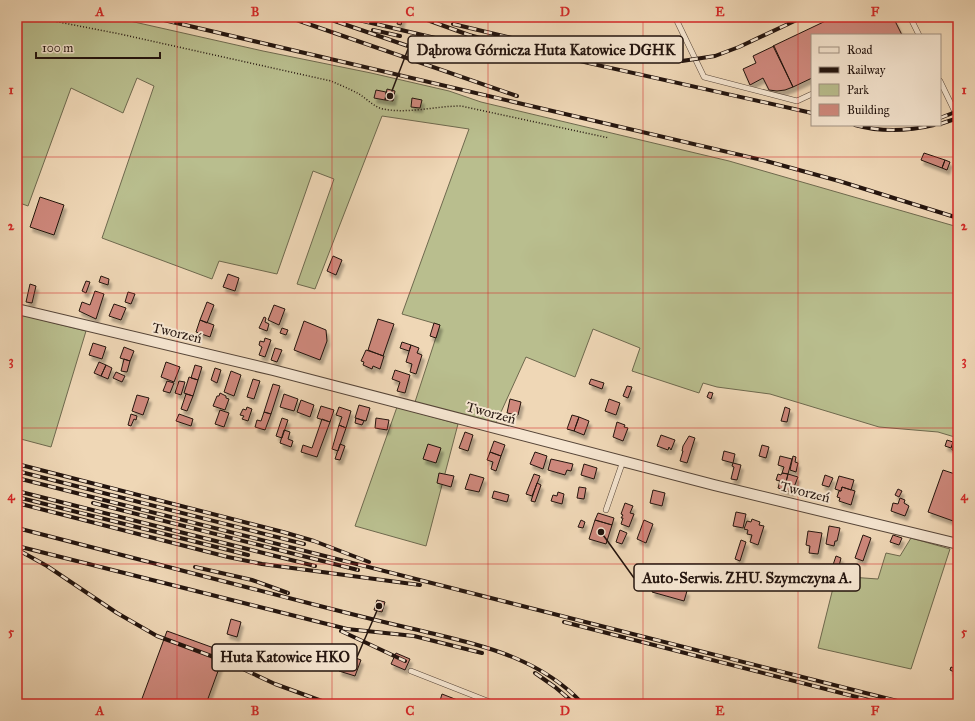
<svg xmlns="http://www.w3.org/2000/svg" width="975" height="721" font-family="'IM FELL Great Primer',serif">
<defs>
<filter id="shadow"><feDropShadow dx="2.5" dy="4.5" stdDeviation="1" flood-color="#0004"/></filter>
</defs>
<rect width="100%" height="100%" fill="#efd7b6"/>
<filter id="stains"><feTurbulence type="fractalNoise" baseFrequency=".005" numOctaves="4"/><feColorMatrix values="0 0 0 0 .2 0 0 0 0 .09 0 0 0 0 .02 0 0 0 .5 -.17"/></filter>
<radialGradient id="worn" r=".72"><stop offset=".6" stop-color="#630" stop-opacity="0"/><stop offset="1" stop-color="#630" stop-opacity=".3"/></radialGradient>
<path fill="#b9be8e" stroke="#6e694e" d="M17,17H112L263,51L371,73L449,91L481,102L729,161L958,227V438L938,432L879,427L770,394L717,387L703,383L699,393L632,371L640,348L593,329L575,377L526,357L496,423L415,402L440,325L402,314L469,129L382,116L315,289L297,284L334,179L313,171L277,274L219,261L212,279L102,238L154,86L137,78L123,113L71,88L28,206L17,202Z
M22,315L86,331L51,447L17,438V354Z
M397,407L458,424L426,546L355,526Z
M911,538L950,549L911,669L818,648L836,576L878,579L886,553L900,556Z"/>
<path fill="#ce887b" stroke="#23140e" filter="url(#shadow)" d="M399,17H403L401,25L397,24Z
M834,17H893L902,35H812V78L793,87L773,46Z
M774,46L793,87L785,90L777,91L769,90L763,78L750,85L743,69L756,63L753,56Z
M387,89L395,91L393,101L385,100Z
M376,90L386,92L385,100L374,98Z
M412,98L422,100L420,108L411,107Z
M924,153L945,160L942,168L921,160Z
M945,160L950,162L947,170L942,168Z
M40,197L64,205L54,235L30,227Z
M333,256L342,260L336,275L327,271Z
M228,274L239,278L235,291L223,287Z
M101,276L109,279L108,285L99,282Z
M86,281L90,282L86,293L82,291Z
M30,284L36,286L32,303L26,302Z
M95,291L104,294L96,319L79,311L82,302L90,305Z
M128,292L135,294L131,304L125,302Z
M207,302L214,305L207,323L200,320Z
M114,304L126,308L121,320L109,316Z
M274,305L285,309L279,325L268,320Z
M264,317L266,318L265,322L269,324L267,331L259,328Z
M378,319L394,324L383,356L368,350Z
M200,320L214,325L210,337L196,332Z
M304,321L326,330L327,341L320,360L294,350Z
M434,323L440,325L436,338L430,336Z
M282,328L288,330L286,335L280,333Z
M265,338L271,340L265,357L259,355L262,347L259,345L260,341L264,342Z
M402,342L411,345L409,351L400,348Z
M93,343L106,347L102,359L89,355Z
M411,345L419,348L417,353L422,355L416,374L410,372L412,364L406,362Z
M124,347L134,351L130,361L120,358Z
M275,348L282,350L277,362L271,360Z
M366,350L384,356L380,369L373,366L372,369L363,365L364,362L361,361Z
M124,359L130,361L127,372L121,371Z
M99,362L106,365L101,376L94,373Z
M166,362L180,367L174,382L161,377Z
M106,365L112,368L108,379L101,376Z
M195,365L202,367L198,380L191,378Z
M215,368L221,370L217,383L211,380Z
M395,370L410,375L405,393L397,391L400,382L392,379Z
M231,371L241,375L234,396L224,392Z
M116,372L125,376L122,382L113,378Z
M189,377L198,380L193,396L184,393Z
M253,379L260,381L254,399L247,397Z
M591,379L604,383L602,389L589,384Z
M167,381L174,383L170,393L163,391Z
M179,381L185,382L181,395L175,393Z
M273,384L280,386L271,414L264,412Z
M627,386L632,387L628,398L623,396Z
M709,392L713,393L711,399L707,397Z
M220,393L226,396V398L229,399L225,410L213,406L217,396H219Z
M186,394L193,396L187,411L181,409Z
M284,394L298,399L294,411L280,407Z
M137,395L149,398L143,415L132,411Z
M510,399L521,402L518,415L507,413Z
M609,399L620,403L616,415L605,411Z
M301,400L314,405L310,417L297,412Z
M359,405L370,408L366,421L355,418Z
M321,406L334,410L330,422L317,418Z
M247,407L252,409L248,421L242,419L244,416L240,415L243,409L246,410Z
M339,407L351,411L346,428L339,425L342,417L336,415Z
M785,407L790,409L787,422L781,421Z
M220,410L229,413L224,427L215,424Z
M264,412L271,414L265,430L255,427L257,420L261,421Z
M131,414L137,416L136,420L134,419L131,426L128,425Z
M179,414L193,419L191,426L176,421Z
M572,415L579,417L574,431L567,429Z
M579,417L589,421L584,435L574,431Z
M282,418L288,420L282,438L276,436Z
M356,418L364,421L362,425L355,423Z
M376,418L389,420L387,430L375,428Z
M322,419L330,422L317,457L301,452L303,445L312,448Z
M617,422L625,425L624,427L628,428L623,441L613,437Z
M339,425L346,428L338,451L332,449Z
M284,430L290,432L288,439L293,441L291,447L280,443Z
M465,432L473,435L468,451L459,448Z
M661,435L675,440L671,450L669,447L668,450L657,446Z
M689,436L695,438L687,463L680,461L683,451H682L683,446Z
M955,438L958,439V452L952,450Z
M947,440L953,442L951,448L945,446Z
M494,441L505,445L501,456L490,452Z
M340,444L345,446L340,460L335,459Z
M428,444L441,448L436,463L423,459Z
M762,445L769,447L766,458L759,456Z
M724,451L735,454L733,463L722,460Z
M490,452L501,456L496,471L491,469L493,462L487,460Z
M535,452L547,456L543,469L530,464Z
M780,456L792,459L788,474L782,473L784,467L778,465Z
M793,456L796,457L795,462L798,463L796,472L790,470Z
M551,459L573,464L571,471L567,470L565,475L548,470Z
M733,463L741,465L737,480L731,479L734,467L732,466Z
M584,464L597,468L594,479L581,475Z
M943,470L958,475V517L956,522L928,512Z
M439,473L454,476L451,487L437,483Z
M782,473L788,474L784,490L778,488L780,481L776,480L778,474L781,475Z
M470,474L484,478L479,492L465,489Z
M534,474L540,476L532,496L526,494Z
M788,474L798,477L792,492L784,490Z
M825,475L833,478L829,487L822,485Z
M839,476L854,480L851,490L842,487L841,491L835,489Z
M537,483L541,485L535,502L531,501Z
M579,487L586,488L584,499L577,498Z
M842,487L855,491L851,505L839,501L840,498L837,497L839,491H841Z
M898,489L902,491L899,497L895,495Z
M653,490L665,493L662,506L650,503Z
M494,491L509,495L507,502L492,498Z
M558,492L564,494L562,504L551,501L553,495L557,496Z
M900,498L905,500L904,503L909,506L905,516L891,511L893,503L898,504Z
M625,503L633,506L630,513L634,514L629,527L621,524L623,518H621L623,515L621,514Z
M736,512L746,514L743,528L733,526Z
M598,513L614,518L612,525L595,520Z
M752,519L760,522L759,525L764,526L758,545L750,542L752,535L747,534L748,530L744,529L747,521L751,522Z
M581,520L585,522L583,528L578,527Z
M595,520L612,525L606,544L589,539Z
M644,520L653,524L646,543L637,539Z
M829,526L840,528L837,541H835L834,546L826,544Z
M620,530L627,533L622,544L616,542Z
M808,531L822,533L818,554L809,553L810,546L806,545Z
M863,535L871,538L863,561L855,558Z
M893,535L902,538L899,545L890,542Z
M741,540L746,542L740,561L735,559Z
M836,556L841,558L839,566L833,565Z
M655,581L687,591L684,601L652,592Z
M377,600L385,602L382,612L374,610Z
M231,619L241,622L237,637L227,634Z
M167,631L225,652L206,704H140Z
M396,653L410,659L405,670L391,664Z
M345,654L361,660L355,676L339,671Z
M951,667L958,670V674L950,670Z
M442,694L460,701L459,704H439Z"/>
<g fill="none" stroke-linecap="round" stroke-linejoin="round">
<g stroke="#564538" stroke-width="6">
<path id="lane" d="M675,17L704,77L797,101L812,94
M910,17L919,35
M940,81L955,112L958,117
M606,510L623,461
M411,671L495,704"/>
</g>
<g stroke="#564538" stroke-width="12">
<path id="street" d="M17,309L273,370L714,485L958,544"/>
</g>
<path stroke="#23140e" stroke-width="1.5" stroke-dasharray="1 2" stroke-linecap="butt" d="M33,17L120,34L331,81C340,85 350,89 359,94C367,99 374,107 383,109C409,114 435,106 461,106L609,138"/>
<use href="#lane" stroke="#f5e5d0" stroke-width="5"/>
<use href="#street" stroke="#f5e5d0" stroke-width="10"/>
<g stroke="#23140e" stroke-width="4">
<path id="rail" d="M151,17L766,161L839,181L958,218
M288,17L517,96
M323,17L408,46
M346,17L465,45
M419,17L469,35L499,43L812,113
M453,24L566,51
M373,30L400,36
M594,60L682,61L715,56L739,47L803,17
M940,118L958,111
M940,124L958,118
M855,125C880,132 909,131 934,125
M17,464L283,532L314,541L369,562
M17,471L304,544
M17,478L909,704
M17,491L315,566
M17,497L248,555
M17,503L228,557L262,564L420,585
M93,503L358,570
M17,528C115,553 214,579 312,604C347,613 382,622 418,630C479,645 538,656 583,704
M17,546L347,629L414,636L482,653
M20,551L47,566L117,613L157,636L230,663L275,684L330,704
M195,567L252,580L288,593
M564,622L884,704
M341,631L405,661
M535,673L555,687L575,704"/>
</g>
<use href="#rail" stroke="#f5e5d0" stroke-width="2.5" stroke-dasharray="8" stroke-linecap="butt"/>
</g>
<path fill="none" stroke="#d62828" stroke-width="1" stroke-opacity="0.55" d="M177,17V704M332,17V704M488,17V704M643,17V704M798,17V704M17,157H958M17,293H958M17,428H958M17,564H958"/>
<g text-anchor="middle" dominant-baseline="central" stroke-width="4" stroke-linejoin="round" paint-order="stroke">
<g font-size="14" fill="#23140e" stroke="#f5e5d0">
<text transform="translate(177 333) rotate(13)">Tworzeń</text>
<text transform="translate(491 413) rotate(15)">Tworzeń</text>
<text transform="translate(805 492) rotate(14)">Tworzeń</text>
</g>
</g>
<path fill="none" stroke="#23140e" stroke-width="1.5" d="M390 96L408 49M601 532L634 578M379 606L357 657"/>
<g fill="#23140e" stroke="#f5e5d0" stroke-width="1.5">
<circle cx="390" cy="96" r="4"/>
<circle cx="601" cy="532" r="4"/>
<circle cx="379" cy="606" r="4"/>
</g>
<g fill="#f5e5d0" stroke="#23140e" stroke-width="1.5">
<rect x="408" y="36" width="275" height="27" rx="4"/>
<rect x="634" y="564" width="226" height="27" rx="4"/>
<rect x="212" y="644" width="145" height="27" rx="4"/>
</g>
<g font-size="15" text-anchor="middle" font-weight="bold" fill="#23140e">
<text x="546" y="55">Dąbrowa Górnicza Huta Katowice DGHK</text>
<text x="747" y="583">Auto-Serwis. ZHU. Szymczyna A.</text>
<text x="285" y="662">Huta Katowice HKO</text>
</g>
<rect width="975" height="721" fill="none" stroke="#efd7b6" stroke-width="44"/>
<rect x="811" y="34" width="130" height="92" fill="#f5e5d0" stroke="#a19182"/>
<rect x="819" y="47" width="20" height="6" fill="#f5e5d0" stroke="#a19182"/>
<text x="847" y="54" font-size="12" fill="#23140e">Road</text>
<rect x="819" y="67" width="20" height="6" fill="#23140e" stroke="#a19182"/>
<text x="847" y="74" font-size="12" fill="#23140e">Railway</text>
<rect x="819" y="84" width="20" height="12" fill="#b9be8e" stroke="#a19182"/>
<text x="847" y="94" font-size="12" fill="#23140e">Park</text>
<rect x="819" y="104" width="20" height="12" fill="#ce887b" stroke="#a19182"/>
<text x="847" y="114" font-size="12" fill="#23140e">Building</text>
<path d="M36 52v6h124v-6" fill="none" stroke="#23140e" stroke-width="2"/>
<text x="42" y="52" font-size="12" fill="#23140e" stroke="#f5e5d0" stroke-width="3" paint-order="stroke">100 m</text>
<rect x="22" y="22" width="931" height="677" fill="none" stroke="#d62828" stroke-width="1.5"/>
<g font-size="13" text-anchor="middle" font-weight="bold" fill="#d62828">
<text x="100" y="16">A</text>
<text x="255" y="16">B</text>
<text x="410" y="16">C</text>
<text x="565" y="16">D</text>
<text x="720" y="16">E</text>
<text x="875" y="16">F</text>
<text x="11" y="94">1</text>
<text x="964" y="94">1</text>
<text x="11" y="230">2</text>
<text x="964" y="230">2</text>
<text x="11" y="365">3</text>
<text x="964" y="365">3</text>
<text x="11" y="500">4</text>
<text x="964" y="500">4</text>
<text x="11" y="636">5</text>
<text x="964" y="636">5</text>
<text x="100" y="715">A</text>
<text x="255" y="715">B</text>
<text x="410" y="715">C</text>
<text x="565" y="715">D</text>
<text x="720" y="715">E</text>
<text x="875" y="715">F</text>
</g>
<rect width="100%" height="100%" filter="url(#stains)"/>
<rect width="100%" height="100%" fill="url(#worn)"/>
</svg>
